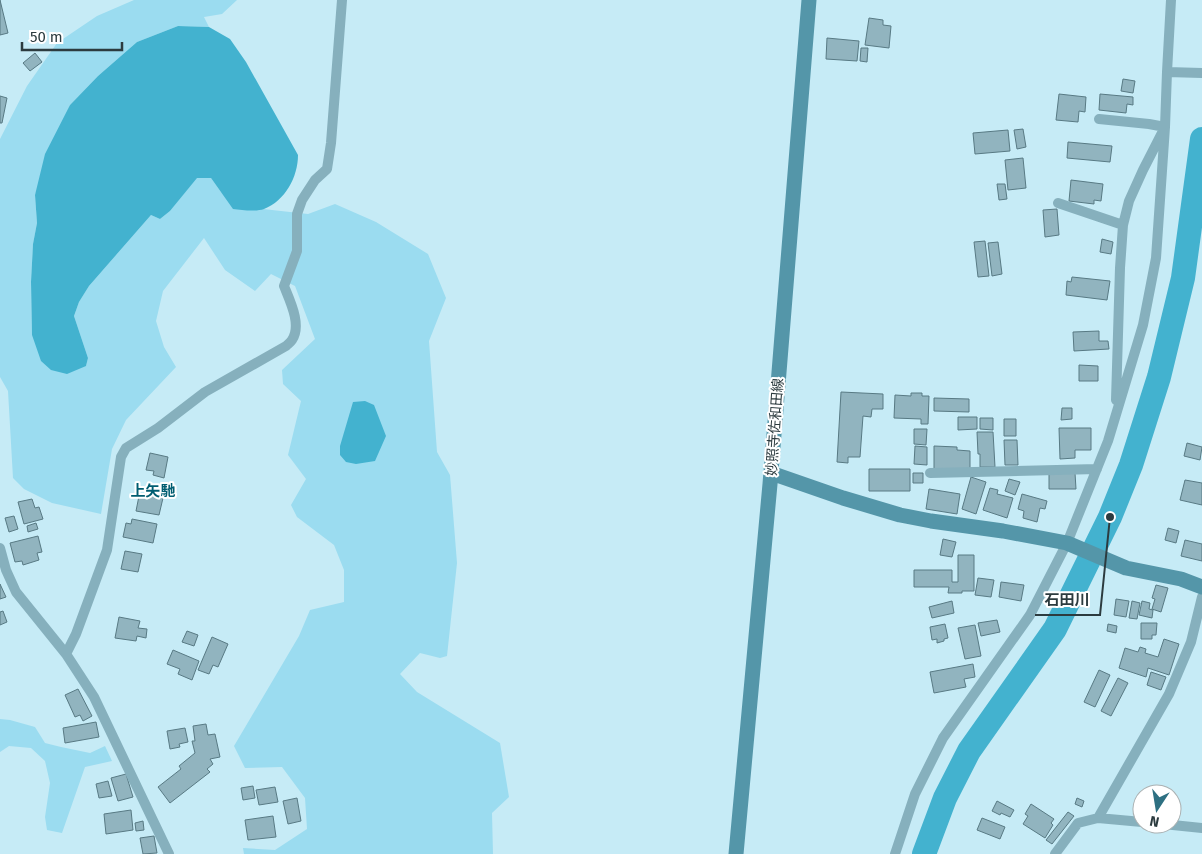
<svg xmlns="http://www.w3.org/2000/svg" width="1202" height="854" font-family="'Fira Sans','Noto Sans JP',sans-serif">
<rect width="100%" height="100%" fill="#c6ebf6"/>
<path fill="#9bdcf0" d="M134,0H237L222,14L204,17L209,27L178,26L137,42L98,76L70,105L35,195L37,223L33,244L31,282L32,335L86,366L88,358L74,316L79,302L89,286L151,215L160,219L170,211L197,177L211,178L221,192L243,210L263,209L308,214L335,204L376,222L428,254L446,298L429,341L437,452L450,475L457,563L447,656L440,658L420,653L400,674L417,692L500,743L509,797L492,813L493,854H244L243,848L275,850L307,829L305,798L282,767L245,768L234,746L299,636L310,610L344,602V570L334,545L297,517L291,505L306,479L288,455L301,401L283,384L282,370L315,339L295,286L271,274L255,291L225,270L204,238L163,291L156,321L164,347L176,367L126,420L112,449L101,514L52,503L24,489L13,478L8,391L0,377V139L27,86L57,43L97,16Z
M0,719L10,720L35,727L45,743L61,747L90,753L105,746L112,761L85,767L62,833L47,830L45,817L50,783L45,761L31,748L9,746L0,752Z"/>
<path fill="#43b2cf" d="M178,26L209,27L230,39L246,62L298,155C298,177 285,201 264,209C255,212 242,210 233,209L211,178H197L170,211L160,219L151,215L89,286L79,302L74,316L88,358L86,366L67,374L51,370L41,361L32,335L31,282L33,244L37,223L35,195L45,154L70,105L98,76L137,42Z
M365,401L374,405L386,436L375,461L356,464L346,462L340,455V446L353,402Z"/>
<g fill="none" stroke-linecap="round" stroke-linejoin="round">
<path stroke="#43b2cf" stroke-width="24" d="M924,854L945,798L969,751L1055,629L1110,517L1131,465L1159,377L1183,278L1202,139"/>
</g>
<path fill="#91b4bf" stroke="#587a84" d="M0,0L8,33L0,35Z
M869,18L883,20V25L891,26L889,48L865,45Z
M827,38L859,41L857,61L826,59Z
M861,48H868L867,62L860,61Z
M35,53L42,62L30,71L23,63Z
M1123,79L1135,81L1133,93L1121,91Z
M1059,94L1086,97L1085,112L1079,111L1078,122L1056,120Z
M1100,94L1133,97V105L1127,104L1126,113L1099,110Z
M0,96L7,98L2,123H0Z
M1023,129L1026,147L1017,149L1014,130Z
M1008,130L1010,151L975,154L973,133Z
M1068,142L1112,146L1110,162L1067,158Z
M1023,158L1026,188L1008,190L1005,160Z
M1071,180L1103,184L1101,201L1094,200V204L1069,201Z
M997,184H1005L1007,199L999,200Z
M1057,209L1059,235L1045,237L1043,210Z
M1102,239L1113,242L1111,254L1100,252Z
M985,241L989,276L978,277L974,242Z
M998,242L1002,274L992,276L988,243Z
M1072,277L1110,281L1107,300L1066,295L1067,281L1071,282Z
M1099,331V341H1108L1109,349L1074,351L1073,332Z
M1079,365L1098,366V381H1079Z
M841,392L883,394V409H872L871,417L863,416L860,457H848V463L837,462Z
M911,393H922V396H929L928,424H921V419L894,418L895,395L911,396Z
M934,398L969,399V412L934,411Z
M1062,408H1072V419L1061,420Z
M958,417H977V429L958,430Z
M980,418H993V430L980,429Z
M1004,419H1016V436H1004Z
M1059,428H1091V450H1075V458L1060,459Z
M914,429H927L926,445L914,444Z
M977,432H993L995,467H980V454H978Z
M1004,440H1017L1018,465H1005Z
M1187,443L1202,447L1200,460L1184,456Z
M915,446L927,447V465L914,464Z
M934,446L957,447V450L970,451V469H934Z
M150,453L168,457L164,478L153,475L154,471L146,470Z
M869,469H910V491H869Z
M913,473H923V483H913Z
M1075,473L1076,489H1049V474Z
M971,477L986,482L976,514L962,509Z
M1009,479L1020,482L1015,495L1005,491Z
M1185,480L1202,483V505L1180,500Z
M990,488L998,490L997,494L1013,498L1007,518L983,510Z
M929,489L960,494L957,514L926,509Z
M1022,494L1047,501L1045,509L1040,508L1037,522L1023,518L1024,511L1018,509Z
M145,495L163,498L159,515L136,511L139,496L144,497Z
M32,499L35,508L39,507L43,519L24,524L18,502Z
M14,516L18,529L9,532L5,518Z
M132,519L157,524L153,543L123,537L126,523L131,524Z
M36,523L38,529L28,532L27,526Z
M1168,528L1179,531L1176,543L1165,540Z
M38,536L42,552L37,553L39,560L23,565L22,561L15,562L10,543Z
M943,539L956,542L952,557L940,555Z
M1185,540L1202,544V561L1181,556Z
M125,551L142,554L138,572L121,569Z
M958,555H974V591H962V593H948L949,587H914V570H952V582H958Z
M978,578L994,580L991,597L975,595Z
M1001,582L1024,585L1021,601L999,597Z
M0,584L6,597L0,599Z
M1156,585L1168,588L1161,612L1152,609L1155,599L1152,598Z
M1116,599L1129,601L1126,617L1114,615Z
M952,601L954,613L932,618L929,607Z
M1132,601L1140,603L1137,619L1129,618Z
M1142,601L1150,603L1149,609L1153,610L1152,618L1139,615Z
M3,611L7,622L0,625V612Z
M119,617L140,621L138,628L147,629L146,638L137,636L136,641L115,638Z
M997,620L1000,632L981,636L978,623Z
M1141,623H1157L1156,635H1152V639H1141Z
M945,624L948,638L944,639V641L937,643V639L932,640L930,627Z
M1108,624L1117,626L1116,633L1107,631Z
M975,625L981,656L965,659L958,628Z
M187,631L198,635L194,646L182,642Z
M212,637L228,644L218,667L213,665L209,674L198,670Z
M1164,639L1179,644L1169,675L1148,668L1146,677L1119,668L1125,648L1138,652L1140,647L1146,649L1145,653L1158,657Z
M173,650L199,661L192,680L178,674L180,669L167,664Z
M973,664L975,677L964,679L966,687L934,693L930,672Z
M1099,670L1110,675L1095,707L1084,702Z
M1151,672L1166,677L1161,690L1147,685Z
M1118,678L1128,683L1111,716L1101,711Z
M78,689L92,716L83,721L80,715L75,717L65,695Z
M96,722L99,737L65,743L63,728Z
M206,724L208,735L215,734L220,757L210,759L213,764L207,769L210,772L170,803L158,787L181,769L179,766L195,753L192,741H195L193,726Z
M185,728L188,742L179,744L180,747L170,749L167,731Z
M126,774L133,797L118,801L111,778Z
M108,781L112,796L99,798L96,784Z
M253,786L255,798L243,800L241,788Z
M275,787L278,802L259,805L256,790Z
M297,798L301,821L288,824L283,801Z
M1077,798L1084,801L1082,807L1075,804Z
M997,801L1014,810L1010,817L1001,813L1000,815L992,811Z
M1031,804L1054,819L1051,823L1053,825L1045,838L1023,824L1028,816L1025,814Z
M131,810L133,830L106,834L104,814Z
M1068,812L1074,816L1052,844L1046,840Z
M273,816L276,837L248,840L245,820Z
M982,818L1005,827L1000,839L977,830Z
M143,821L144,830L136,831L135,823Z
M154,836L157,853L143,854L140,838Z"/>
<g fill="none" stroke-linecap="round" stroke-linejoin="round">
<path stroke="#86b0bd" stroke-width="10" d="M1167,72L1202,73
M1099,119L1149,124L1165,127L1143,170L1129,201L1123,225L1120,268L1116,400
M1058,203L1123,225
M930,473L1097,469
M0,548L6,570L16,592L66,654L94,697L169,854
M66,654L76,634L107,550L121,457L126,448L158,428L205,392L286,346C288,344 290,343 292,340C302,325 290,301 284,286L297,251V214L302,200L315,180L327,169L331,143L342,0
M1098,818L1169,694L1191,642L1202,597
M1163,824L1202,828
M895,854L915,794L943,738L1030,615L1067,543L1108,441L1143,325L1156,258L1165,127L1167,72L1171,0
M1055,854L1078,823L1098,818L1142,822"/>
<path stroke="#5496a9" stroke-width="15" d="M771,473L843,498L900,515L931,521L1003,531L1067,543L1126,568L1181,579L1202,587
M736,854L770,484L809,0"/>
</g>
<g text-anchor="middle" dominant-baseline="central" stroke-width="4" stroke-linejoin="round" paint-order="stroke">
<g font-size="14" fill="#2c3b3f" stroke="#fff">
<text transform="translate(775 427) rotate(-86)">妙照寺佐和田線</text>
</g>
<g font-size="15" font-weight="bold" fill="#005d71" stroke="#fff">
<text x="153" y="491">上矢馳</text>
</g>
</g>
<path fill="none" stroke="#2c3b3f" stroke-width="2" d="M1110 517L1100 615H1035"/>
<circle fill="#2c3b3f" stroke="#fff" stroke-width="2" cx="1110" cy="517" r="5"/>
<g font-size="15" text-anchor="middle" font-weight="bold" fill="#2c3b3f" stroke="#fff" stroke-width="4" stroke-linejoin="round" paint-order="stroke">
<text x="1067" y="605">石田川</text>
</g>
<g transform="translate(1157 809) rotate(192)"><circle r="24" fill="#ffffff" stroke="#abb1b2"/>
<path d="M0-4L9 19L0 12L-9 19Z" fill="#2e7082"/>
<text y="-8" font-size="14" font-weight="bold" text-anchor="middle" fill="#2c3b3f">N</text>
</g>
<path d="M22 42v8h100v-8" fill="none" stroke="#2c3b3f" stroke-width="2.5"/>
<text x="30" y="42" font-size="15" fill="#2c3b3f" stroke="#ffffff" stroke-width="4" paint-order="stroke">50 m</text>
</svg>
